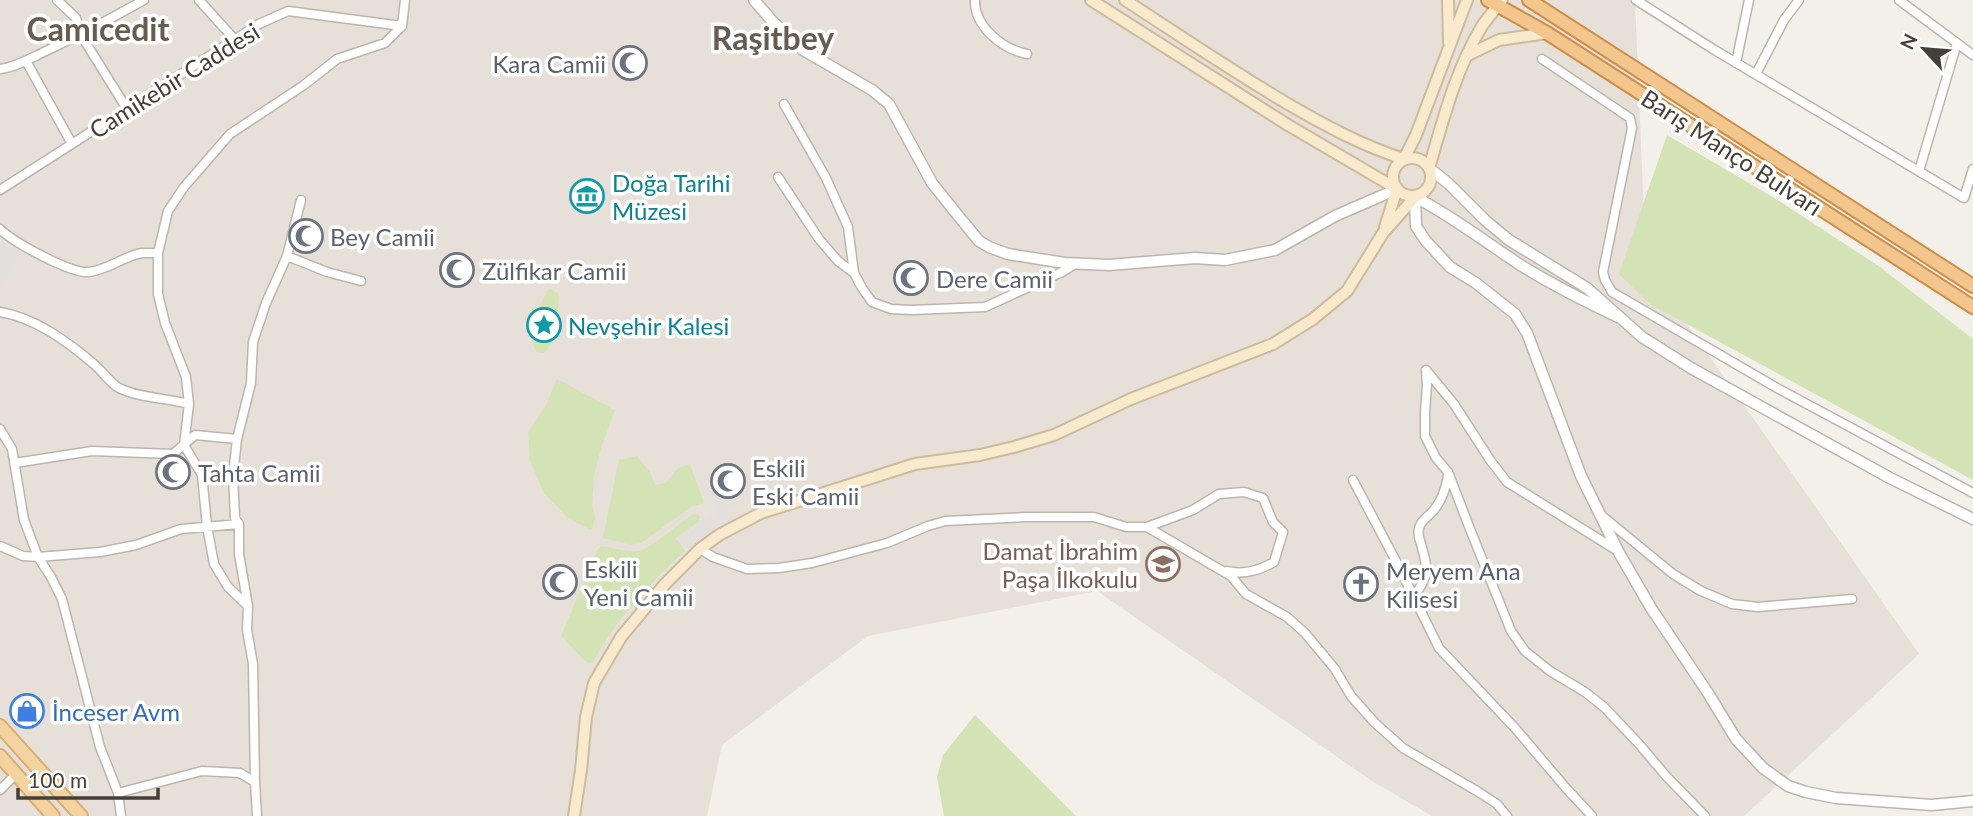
<svg xmlns="http://www.w3.org/2000/svg" width="1973" height="816" font-family="Lato,sans-serif">
<rect width="100%" height="100%" fill="#f3efe9"/>
<path fill="#e6e0d8" d="M0,0H1635L1646,266L1919,654L1744,816H1432L1372,781L1097,591L868,636L722,745L707,816H0Z"/>
<path fill="#d4e3b6" d="M1667,135L1776,199L1880,267L1973,339V480L1650,304L1619,274Z
M549,288L559,294C557,313 559,340 544,353L537,352C523,332 539,307 549,288Z
M557,379L615,410L601,448L594,476L592,504L595,518L592,529L590,530L567,517L544,493L530,461L528,432L546,405Z
M637,456L650,472L655,485L666,483L678,468L690,464L704,503L691,507L641,543L631,545L603,538L619,460Z
M694,514L699,515L700,517L698,522L676,538L685,551C650,583 616,620 593,662L589,663L585,661L561,636L598,549L602,546C613,548 626,552 637,551C651,550 679,522 694,514Z
M975,715L1076,816H944L937,777L943,755Z"/>
<path fill="#e2dfdd" d="M0,242L20,253L0,292Z
M709,490L735,504L728,509L733,525L721,531Z
M711,516L717,534L692,554L680,539Z"/>
<g fill="none" stroke-linecap="round" stroke-linejoin="round">
<g stroke="#bdb5ac" stroke-width="11">
<path id="minor" d="M57,0L76,18L81,35L127,109
M199,0L235,40
M975,0C974,26 1002,49 1027,54
M1636,0L1713,49L1964,198L1973,169
M1899,0L1973,55
M1542,59L1630,118L1632,128L1603,272L1605,280L1612,292L1777,388L1973,493
M26,61L72,144
M1736,63L1749,0
M0,69C16,67 31,58 46,51C80,35 112,18 144,0
M1756,74L1784,20L1799,0
M784,104L826,178L848,227L854,273
M1919,171L1957,43
M778,177L819,239L838,261L854,273L862,288L872,302L891,309L912,310L985,307L1062,272L1075,264
M0,190L259,24L288,11L402,26
M0,229C13,242 71,274 89,272C108,270 124,256 142,253C147,253 153,253 158,253
M287,256L327,272L361,281
M0,312C36,318 68,342 95,365C103,372 110,383 119,388C139,398 167,398 189,404
M1426,370L1427,385L1425,412V436L1436,458L1448,472L1470,529L1511,631L1525,651L1550,671L1585,692L1604,707L1639,744L1667,777L1705,816
M1426,370L1454,404L1490,460L1507,482L1618,551
M0,429L12,449L24,520L38,557L51,577L62,599L100,747L118,793L121,816
M15,463L92,451L173,454L195,435L237,439
M1353,480L1398,565L1439,648L1515,728L1565,787L1592,816
M1601,515L1673,574L1701,591L1732,604L1758,607L1852,599
M1147,527L1193,510L1219,494L1244,492L1263,498L1273,522L1283,532L1274,562C1260,570 1243,575 1227,571
M0,546L23,556L38,557L100,552L136,545L181,529L239,524
M700,549L713,557L747,569L779,568L812,563L887,543L928,526L945,521L1026,517H1094L1126,527H1147L1231,576L1246,594L1287,617L1305,633L1335,669L1351,696L1375,723L1403,748L1477,791L1497,804L1507,816
M1414,596C1430,575 1428,569 1421,544C1419,539 1418,533 1419,528C1421,520 1428,517 1433,511C1442,501 1446,488 1448,475
M248,606L228,587L214,564L207,526L202,475L184,445L189,404L186,377L165,323L158,294V253L168,211L184,187L230,134L304,85L337,59L385,43L402,26L405,0
M0,790L16,774
M118,793L202,771L240,773L255,782
M257,816L255,782L253,664L247,630L248,606L239,554V524L235,518L233,475L237,439L251,383L253,342L266,303L287,256L301,200"/>
</g>
<g stroke="#bdb5ac" stroke-width="13">
<path id="tertiary" d="M754,0L773,22L803,50L872,90L889,104L932,183L956,213L979,241L989,247L1008,254L1065,263L1109,265L1195,258L1225,260L1275,250L1335,216L1397,189
M1429,168L1449,184L1486,221L1509,240L1587,288L1642,337L1691,368L1890,478L1973,519
M1618,317C1585,301 1550,284 1519,264C1484,241 1452,216 1415,197L1416,226L1425,240L1450,267L1476,283L1515,314L1527,333L1581,476L1618,551L1651,608L1708,693L1736,739L1763,768L1788,786L1806,792L1836,798L1932,805L1973,801"/>
</g>
<g stroke="#cebb9d" stroke-width="14">
<path id="secondary" d="M1091,0L1288,125L1397,189L1385,227
M1125,0C1179,35 1232,71 1288,104C1326,126 1363,146 1404,159L1416,135L1467,0
M1448,0L1449,43
M1468,55L1499,40L1547,33
M1393 177a19 19 0 1 1 38 0a19 19 0 1 1-38 0Z
M1429,168C1443,120 1456,69 1482,26C1488,17 1496,9 1502,0
M574,816L581,770L586,717L594,683L621,637L665,584L700,549L719,535L761,513L915,464L980,455L1014,447L1054,435L1131,399L1273,344L1313,319L1347,291L1383,233L1415,197"/>
</g>
<g stroke="#d8ae72" stroke-width="16">
<path id="primary" d="M0,726L81,816
M0,756L53,816"/>
</g>
<g stroke="#ce8d48" stroke-width="16">
<path id="trunk" d="M1488,0L1547,33L1973,307
M1529,0L1973,286"/>
</g>
<use href="#minor" stroke="#fff" stroke-width="8"/>
<use href="#tertiary" stroke="#fff" stroke-width="10"/>
<use href="#secondary" stroke="#f9e9cd" stroke-width="10"/>
<use href="#primary" stroke="#f4d3a1" stroke-width="12"/>
<use href="#trunk" stroke="#f2c68c" stroke-width="12"/>
</g>
<defs>
<g id="mosque-ring" transform="scale(1.75)"><circle r="9.5" fill="#fff" stroke="#6b7280" stroke-width="1.5"/><path d="M3.5-4.9A6 6 0 1 0 3.5 4.9A5 5 0 1 1 3.5-4.9Z" fill="#6b7280"/></g>
<g id="museum-ring" transform="scale(1.75)"><circle r="9.5" fill="#fff" stroke="#0f9aa8" stroke-width="1.5"/><path d="M0-6L6-3V-2H-6V-3ZM-5-1h2V3h-2ZM-1-1h2V3h-2ZM3-1h2V3H3ZM-6 4H6V6H-6Z" fill="#0f9aa8"/></g>
<g id="sight-ring" transform="scale(1.75)"><circle r="9.5" fill="#fff" stroke="#0f9aa8" stroke-width="1.5"/><path d="M0-6L1.8-2.2L6-1.7L2.9 1.2L3.7 5.4L0 3.3L-3.7 5.4L-2.9 1.2L-6-1.7L-1.8-2.2Z" fill="#0f9aa8"/></g>
<g id="school-ring" transform="scale(1.75)"><circle r="9.5" fill="#fff" stroke="#8d6e63" stroke-width="1.5"/><path d="M0-5L7-2L0 1L-7-2ZM-4 1L0 2.5L4 1V4Q0 6-4 4Z" fill="#8d6e63"/></g>
<g id="church-ring" transform="scale(1.75)"><circle r="9.5" fill="#fff" stroke="#6b7280" stroke-width="1.5"/><path d="M-1.2-6h2.4v3.5h3.3v2.4h-3.3V6h-2.4V-.1h-3.3v-2.4h3.3Z" fill="#6b7280"/></g>
<g id="shop-ring" transform="scale(1.75)"><circle r="9.5" fill="#fff" stroke="#3f7fe0" stroke-width="1.5"/><path d="M-5-2.5h2.3a2.7 3.5 0 0 1 5.4 0H5L5.5 6h-11ZM-1.5-2.5h3a1.5 2.3 0 0 0-3 0Z" fill="#3f7fe0"/></g>
</defs>
<g fill-rule="evenodd">
<use href="#mosque-ring" x="630" y="63"/>
<use href="#museum-ring" x="587" y="196"/>
<use href="#mosque-ring" x="306" y="236"/>
<use href="#mosque-ring" x="457" y="270"/>
<use href="#mosque-ring" x="911" y="278"/>
<use href="#sight-ring" x="544" y="325"/>
<use href="#mosque-ring" x="173" y="472"/>
<use href="#mosque-ring" x="728" y="481"/>
<use href="#school-ring" x="1163" y="564"/>
<use href="#mosque-ring" x="560" y="582"/>
<use href="#church-ring" x="1361" y="584"/>
<use href="#shop-ring" x="27" y="711"/>
</g>
<g text-anchor="middle" dominant-baseline="central" stroke-width="7" stroke-linejoin="round" paint-order="stroke">
<g font-size="24" fill="#5b616d" stroke="#fff" text-anchor="start">
<text x="606" y="63" text-anchor="end">Kara Camii</text>
<text x="330" y="236">Bey Camii</text>
<text x="482" y="270">Zülfikar Camii</text>
<text x="936" y="278">Dere Camii</text>
<text x="752" y="467">Eskili<tspan x="752" dy="28">Eski Camii</tspan></text>
<text x="198" y="472">Tahta Camii</text>
<text x="584" y="568">Eskili<tspan x="584" dy="28">Yeni Camii</tspan></text>
<text x="1386" y="570">Meryem Ana<tspan x="1386" dy="28">Kilisesi</tspan></text>
</g>
<g font-size="24" fill="#463f38" stroke="#fff">
<text transform="translate(174 80) rotate(-32)">Camikebir Caddesi</text>
<text transform="translate(1732 152) rotate(33)">Barış Manço Bulvarı</text>
</g>
<g font-size="24" fill="#0d838f" stroke="#fff" text-anchor="start">
<text x="612" y="182">Doğa Tarihi<tspan x="612" dy="28">Müzesi</tspan></text>
<text x="568" y="325">Nevşehir Kalesi</text>
</g>
<g font-size="24" fill="#785e54" stroke="#fff" text-anchor="end">
<text x="1138" y="550">Damat İbrahim<tspan x="1138" dy="28">Paşa İlkokulu</tspan></text>
</g>
<g font-size="24" fill="#366cbe" stroke="#fff" text-anchor="start">
<text x="52" y="711">İnceser Avm</text>
</g>
<g font-size="32" font-weight="bold" fill="#685c50" stroke="#fff">
<text x="98" y="28">Camicedit</text>
<text x="773" y="37">Raşitbey</text>
</g>
</g>
<g transform="translate(1924 49) rotate(296)" stroke="#ffffff" stroke-width="5" paint-order="stroke">
<path d="M0-5L12 26L0 18L-12 26Z" fill="#463f38"/>
<text y="-10" font-size="19" font-weight="bold" text-anchor="middle" fill="#463f38">N</text>
</g>
<path d="M18 788v10h140v-10" fill="none" stroke="#463f38" stroke-width="3.5"/>
<text x="28" y="788" font-size="21" fill="#463f38" stroke="#ffffff" stroke-width="5" paint-order="stroke">100 m</text>
</svg>
